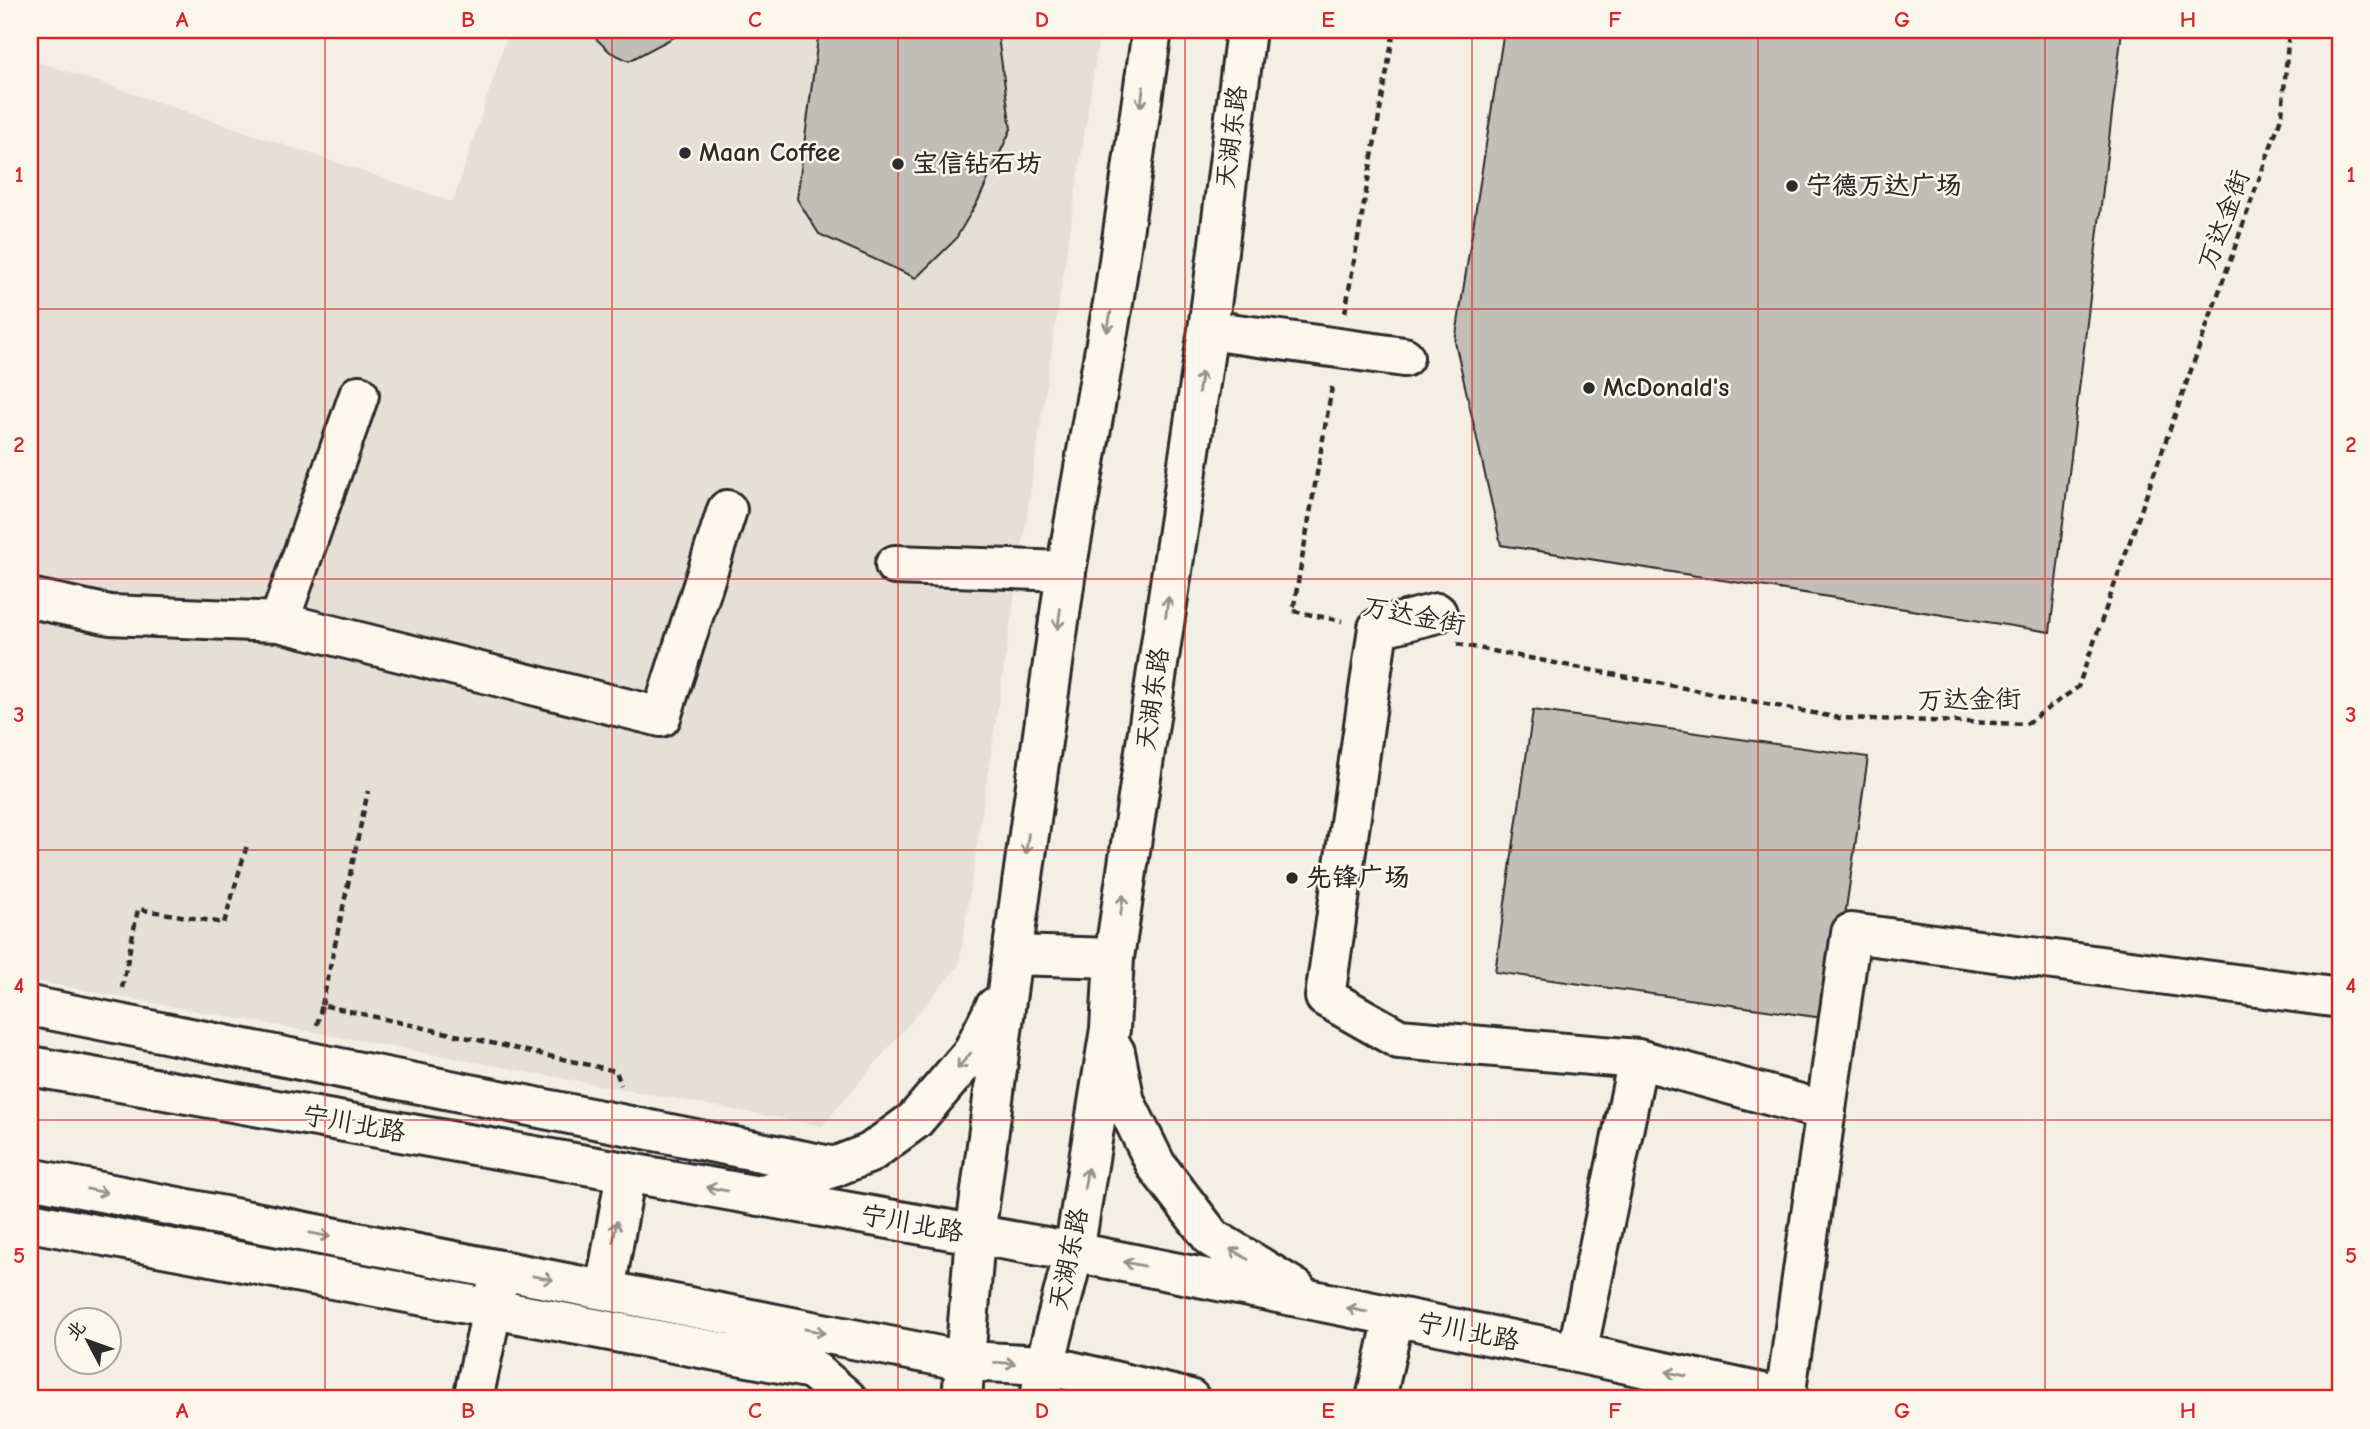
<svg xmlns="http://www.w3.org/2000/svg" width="2370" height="1429" font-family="'Comic Neue','LXGW WenKai TC',sans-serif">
<rect width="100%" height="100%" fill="#f3efe4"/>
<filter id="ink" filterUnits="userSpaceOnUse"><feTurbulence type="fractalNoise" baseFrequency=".0143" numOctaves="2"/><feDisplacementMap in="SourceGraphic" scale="14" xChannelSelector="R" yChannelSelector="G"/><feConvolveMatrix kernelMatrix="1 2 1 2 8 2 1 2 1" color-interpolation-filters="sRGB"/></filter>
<g filter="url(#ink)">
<path fill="#e4e0d6" d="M509,30H1100L959,965L822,1126L30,980V61L48,65L453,202Z"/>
<path fill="#c0beb6" stroke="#2b2b2b" stroke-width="2" d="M587,30H680L678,35L629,61L610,52Z
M819,30H997L1011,129L979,199L955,240L916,278L819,234L797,199Z
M1504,30H2122L2050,632L1501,545L1455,342Z
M1533,710L1868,757L1830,1019L1495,972Z"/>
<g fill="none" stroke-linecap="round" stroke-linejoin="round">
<g stroke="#2b2b2b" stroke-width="44">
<path id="minor" d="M1208,330L1404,357
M895,565L1066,571
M30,598L110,615L279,622L359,395
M1437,613L1378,628L1325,997L1399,1039L1638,1059L1826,1111
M279,622L661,717L727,510
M30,1006L835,1167
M30,1222L812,1369
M1577,1353L1638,1059
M1785,1398L1851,933L2340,998
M473,1399L497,1286"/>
</g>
<g stroke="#2b2b2b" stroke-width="44">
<path id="major" d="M1012,955L1114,958
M1115,1052L1125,1102L1156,1165L1212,1238L1296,1289
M30,1066L1074,1252L1577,1353L1790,1399
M30,1178L965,1361L1045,1365L1190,1399
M759,1196L870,1153L915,1120L972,1053L995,1007
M605,1290L626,1173
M746,1324L812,1369L847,1399
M962,1399L975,1236L1012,955L1066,571L1113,303L1152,30
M1040,1399L1045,1365L1074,1252L1110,1029L1114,958L1208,330L1246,30
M1376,1399L1394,1317"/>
</g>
<path stroke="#2b2b2b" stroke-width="4.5" stroke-dasharray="7 5" stroke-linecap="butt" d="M1345,313L1394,30
M1332,387L1293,611L1342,621
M1457,644L1839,718L2026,724L2078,687L2282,115L2289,30
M122,988L138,909L224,923L248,842
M322,1005L368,791
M317,1025L322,1005L616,1071L621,1085"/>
<use href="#minor" stroke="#fbf7ec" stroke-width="38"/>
<use href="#major" stroke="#fbf7ec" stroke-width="38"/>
</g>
<defs><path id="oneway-shaft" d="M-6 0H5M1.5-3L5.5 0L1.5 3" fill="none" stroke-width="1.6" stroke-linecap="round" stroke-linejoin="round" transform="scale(1.75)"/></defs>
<g stroke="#93918c">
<use href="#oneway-shaft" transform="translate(1142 97) rotate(98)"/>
<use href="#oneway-shaft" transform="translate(1109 322) rotate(100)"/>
<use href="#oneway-shaft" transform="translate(1200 382) rotate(-82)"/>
<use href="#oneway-shaft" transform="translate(1167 607) rotate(-82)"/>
<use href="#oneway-shaft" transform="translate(1059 619) rotate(98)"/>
<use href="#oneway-shaft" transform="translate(1027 844) rotate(98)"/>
<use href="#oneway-shaft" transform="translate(1122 905) rotate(-82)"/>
<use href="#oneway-shaft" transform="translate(964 1061) rotate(130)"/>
<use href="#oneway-shaft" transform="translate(1086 1178) rotate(-81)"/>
<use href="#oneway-shaft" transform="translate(717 1189) rotate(-170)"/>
<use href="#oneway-shaft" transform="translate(97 1191) rotate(11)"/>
<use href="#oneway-shaft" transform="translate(615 1231) rotate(-80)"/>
<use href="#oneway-shaft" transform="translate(320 1235) rotate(11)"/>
<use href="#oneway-shaft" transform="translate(1239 1254) rotate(-149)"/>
<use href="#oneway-shaft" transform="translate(1134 1264) rotate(-168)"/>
<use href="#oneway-shaft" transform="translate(543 1278) rotate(11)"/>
<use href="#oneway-shaft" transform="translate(1357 1310) rotate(-169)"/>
<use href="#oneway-shaft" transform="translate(815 1331) rotate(11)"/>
<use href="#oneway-shaft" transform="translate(1005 1363) rotate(3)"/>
<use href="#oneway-shaft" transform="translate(1676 1374) rotate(-168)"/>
</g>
</g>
<path fill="none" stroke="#d62828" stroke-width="2" stroke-opacity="0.55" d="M325,30V1399M612,30V1399M898,30V1399M1185,30V1399M1472,30V1399M1758,30V1399M2045,30V1399M30,309H2340M30,579H2340M30,850H2340M30,1120H2340"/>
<g fill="#2b2b2b" stroke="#fbf7ec" stroke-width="2.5">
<circle cx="685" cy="153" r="7"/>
<circle cx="898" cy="164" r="7"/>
<circle cx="1792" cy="186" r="7"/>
<circle cx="1589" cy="388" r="7"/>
<circle cx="1292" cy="878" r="7"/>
</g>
<g text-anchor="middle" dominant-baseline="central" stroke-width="5" stroke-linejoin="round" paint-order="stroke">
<g font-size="26" fill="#2b2b2b" stroke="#fbf7ec">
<text transform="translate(1232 137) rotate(-83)">天湖东路</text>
<text transform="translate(2224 220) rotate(-70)">万达金街</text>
<text transform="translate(1414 616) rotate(11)">万达金街</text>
<text transform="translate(1153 699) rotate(-82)">天湖东路</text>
<text transform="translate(1969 700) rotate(-1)">万达金街</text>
<text transform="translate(354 1124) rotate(10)">宁川北路</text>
<text transform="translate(912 1224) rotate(10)">宁川北路</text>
<text transform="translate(1069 1259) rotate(-78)">天湖东路</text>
<text transform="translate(1468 1332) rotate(11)">宁川北路</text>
</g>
<g font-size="26" font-weight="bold" fill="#2b2b2b" stroke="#fbf7ec" text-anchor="start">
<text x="699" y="153">Maan Coffee</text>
<text x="912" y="164">宝信钻石坊</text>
<text x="1806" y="186">宁德万达广场</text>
<text x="1603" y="388">McDonald's</text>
<text x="1306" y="878">先锋广场</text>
</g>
</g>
<rect width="2370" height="1429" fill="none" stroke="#fbf7ec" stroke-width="77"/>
<g transform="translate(88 1341) rotate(311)"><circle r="33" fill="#fbf7ec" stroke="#a8a59f" stroke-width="2"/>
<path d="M0-5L12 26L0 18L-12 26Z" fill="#2b2b2b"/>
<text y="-10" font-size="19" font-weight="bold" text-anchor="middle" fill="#2b2b2b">北</text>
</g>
<rect x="38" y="38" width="2294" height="1352" fill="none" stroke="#d62828" stroke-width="2.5"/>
<g font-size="23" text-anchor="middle" font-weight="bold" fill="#d62828">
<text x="182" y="27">A</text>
<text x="468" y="27">B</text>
<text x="755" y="27">C</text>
<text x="1042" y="27">D</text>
<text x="1328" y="27">E</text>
<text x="1615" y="27">F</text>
<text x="1902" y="27">G</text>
<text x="2188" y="27">H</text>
<text x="19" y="182">1</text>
<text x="2351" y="182">1</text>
<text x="19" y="452">2</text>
<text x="2351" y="452">2</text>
<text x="19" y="722">3</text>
<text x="2351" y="722">3</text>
<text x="19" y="993">4</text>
<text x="2351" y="993">4</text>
<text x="19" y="1263">5</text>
<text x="2351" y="1263">5</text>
<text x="182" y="1418">A</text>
<text x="468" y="1418">B</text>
<text x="755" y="1418">C</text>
<text x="1042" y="1418">D</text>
<text x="1328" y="1418">E</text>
<text x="1615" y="1418">F</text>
<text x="1902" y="1418">G</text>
<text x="2188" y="1418">H</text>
</g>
</svg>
